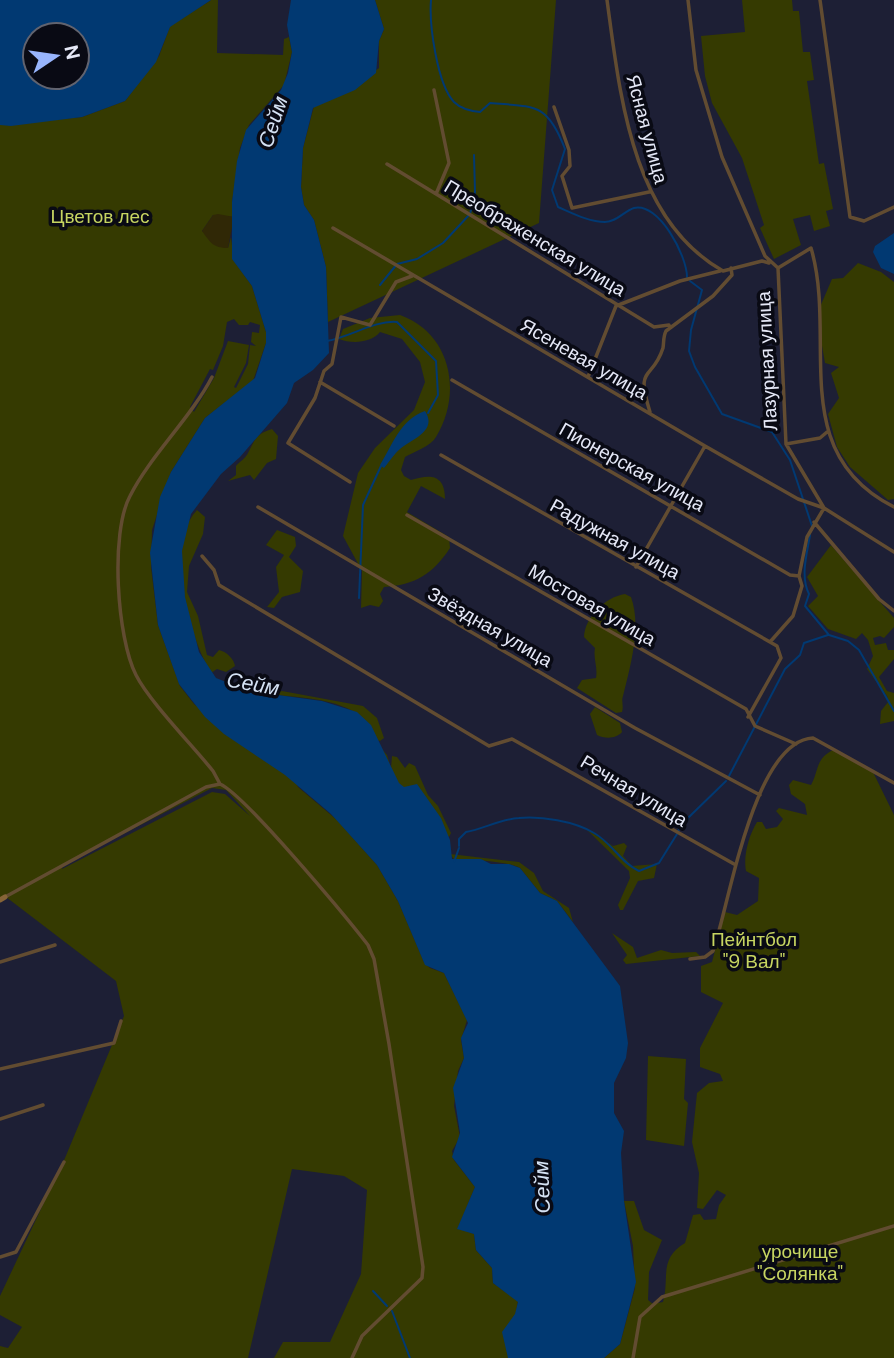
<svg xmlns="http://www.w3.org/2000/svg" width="894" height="1358" font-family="'DM Sans',sans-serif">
<rect width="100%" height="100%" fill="#1d1f35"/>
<path fill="#353a01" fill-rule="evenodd" d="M211,0H218L217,53L283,55L284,39L289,37L292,52L284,85L249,125L240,148L232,202L234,217L213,215L202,231L228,248L231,237L234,261L252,286L266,332V343L253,381L205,418L171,472L152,530L151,567L158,625L180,686L194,704L278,770L287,764L298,787L337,820L377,865L398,901L424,962L430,968L444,973L467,1020L461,1040L464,1058L458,1071L454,1106L460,1137L452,1151L454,1160L475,1187L458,1228L474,1234L476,1250L492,1268L493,1283L518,1301L508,1358H274L283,1342H330L361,1274L367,1190L344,1176L292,1169L248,1358H0V1346L8,1348L22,1327L0,1315V1296L65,1158L124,1016L116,981L6,897L0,900V125L82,117L125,101L159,56L170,26ZM234,319L239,325H248L250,322L260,325L259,333L252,332L251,342L256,346L250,345L248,364L236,388L234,387L246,363L249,345L228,341L214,378L194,412L190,407L210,369L213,370L223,346L227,322ZM212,788L226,790L250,816L225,794L212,792L62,869L63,865Z
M375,0H556L539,223L328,322L326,267L314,220L304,205L301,187L303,148L314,106L339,95L379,68V41L384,29Z
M742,0H792L793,11H799L803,52H810L814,80L807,81L819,164L824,163L833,209L826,211L830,226L814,231L810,215L793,219L801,245L774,259L760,228L764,225L742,158L712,103L705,76L701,36L745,32Z
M858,263L881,272L894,282V499L888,500L850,467L837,447L828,414L839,398L831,373L839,367L825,363L821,340L820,307L832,279L843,278Z
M400,315C451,333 463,393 436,437C431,446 414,452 405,457L401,470L404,476L411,480C430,474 445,474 445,499L421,486L407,512L449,537L450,548C433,574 415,585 384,587L380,594L383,601L379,607L370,605L361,608L362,571L343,536L358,473L375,448L414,410L425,382L420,362L402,339L380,332C371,343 352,344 339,339L343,329L370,318Z
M272,429L278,436L276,459L267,463L254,480L250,475L228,481L236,475V466C239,462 246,458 248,453C255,439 256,434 272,429Z
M197,510L205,517L203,534L189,566L187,592L198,616L207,655L213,657L219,650C227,652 234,659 235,666L226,672L217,669L211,673C189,637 164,544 197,510Z
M277,530L295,537L296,546L289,557L303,571L300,592L282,597L274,608L267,607L279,592L276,567L284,555L266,545Z
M831,545L894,618V627L884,638L880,636L873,638L875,645L886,643L888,650H894V659L879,677L887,691L894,693V721L880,724L881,711L888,702L887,696L867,669L873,656L868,640L862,633L856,639L828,629L808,606L818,596L807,577Z
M625,594L631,597C642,627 630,667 623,696C621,701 624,706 622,712L616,713L577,688L582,680L596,678C598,667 593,659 595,648L584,637C585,617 605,597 625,594Z
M282,691L363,706L377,718L384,738L380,741L376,740C364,697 305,699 269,694Z
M595,707L620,723L622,732C616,739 605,739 597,735L590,714Z
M349,748H381L387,755L391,768L392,756L397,757L405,768L409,763L415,766L428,795L438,806L451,833L449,837Z
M833,750L873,772L894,815V1358H604L620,1344L635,1288L633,1246L624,1201H634L644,1230L662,1240L649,1272L648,1300L653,1304L663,1302C670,1278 658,1259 685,1243L693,1215L700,1214L704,1220L716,1219L719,1205L726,1195L717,1190L703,1209L697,1208L699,1173L692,1142L697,1093L709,1083L723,1081L720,1074L700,1067V1048L723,1003L701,992V966L712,962L725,912L737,915L758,901L759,878L746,871C743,856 749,835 757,822H762L766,829L777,827L783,819L776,811L779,808L807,815L805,804L791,794L789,785L793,780L811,785C819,771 815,759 833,750Z
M586,829L613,846L624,843L627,846L623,856L632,866L657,864L654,878L638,881L623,910H620L618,905L630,878L629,871Z
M450,854L519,862L534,873L543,891L569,908L573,922L557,901L540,893L520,868C506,861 471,859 455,861Z
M612,933L633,947L637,958L661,950L672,953L696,952L700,956L626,964L623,960L627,955Z
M648,1056L686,1059L684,1099L688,1103L684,1146L646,1140Z"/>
<path fill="#302806" d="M218,214L234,217L228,248C213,248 210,242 202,231L213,215Z"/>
<path fill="#013972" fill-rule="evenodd" d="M0,0H211L170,27L156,62L125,101L82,117L11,126L0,125ZM35,35H77V77H35Z
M291,0H375L384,29L379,41L376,73L355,90L313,108L303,148L301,187L304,205L314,220L326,267L329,353L313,370L294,383L287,403L240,457L221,474L191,514L182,551L185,597L199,652L216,678L249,691L322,701L357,712L371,725L399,783L404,787L417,784L441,818L450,840L452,859H481L491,864H509L520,868L540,893L557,901L620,986L628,1043L626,1058L614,1083V1113L624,1131L621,1153L624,1201L636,1282L620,1344L604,1358H508L502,1332L515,1314L518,1302L493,1283L492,1268L476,1250L474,1234L457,1229L475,1187L452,1157L460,1133L453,1088L464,1058L461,1038L468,1023L444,973L425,965L398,901L377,865L331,814L285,775L224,734L205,717L179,684L158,625L150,553L160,497L171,472L205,418L255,378L266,343V332L252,286L232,259V202L237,161L246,130L281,90L288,73L292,52L287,25Z
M894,233V274L881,268L873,252L875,246Z
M425,411C438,431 412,439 400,449C394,454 389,462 384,468L380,465C393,444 400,420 425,411Z"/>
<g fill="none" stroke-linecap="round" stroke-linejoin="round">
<path stroke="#013972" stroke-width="2" d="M431,0C429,24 437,84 454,102C461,109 470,111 480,112L490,103C535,107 547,102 565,149L552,190L558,207C572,213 589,222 605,222C617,222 624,211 634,208C659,202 687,256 687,277
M690,281L702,290L691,330L689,351L695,367L722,414L772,432L790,460L812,526
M380,285L397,264L417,259L443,243L470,214L475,192L474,155
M327,341C350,337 375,320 397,322L436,361L438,395L428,413
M810,535C807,554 800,576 809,594L805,606L829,635L848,641L859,650L894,711
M359,598L363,505L381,466
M729,776L785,669L800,655L804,643L828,635
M689,817L726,781
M678,831L688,819
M459,846V839L466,832C483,829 501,819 519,818C541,816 574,821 594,833C612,843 621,863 639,871L659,863L677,834
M454,862L459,848
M373,1291L387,1306
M392,1311L410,1358"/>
<path stroke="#624c31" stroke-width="3.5" d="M607,0C620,94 631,219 723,271L762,261L769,263
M688,0L696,70L722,157L765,256L778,268L786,444L820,438L827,432
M820,0L850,217L864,221L894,207
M434,90L449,163L436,194
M554,107L569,150L570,166L562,176L572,208L649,192
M387,164L654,327L669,325
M333,228L705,446L798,499L824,508L894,552
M778,268L811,248C838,339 785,452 894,507
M212,377C190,419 150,456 130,496C110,533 117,638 136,675C149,701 193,746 213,771L220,784
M588,377L616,306L680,281L720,271
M452,380L790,575L799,576
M320,382L394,426
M650,412C635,364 652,382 663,348C664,342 663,337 666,331L713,296L732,275L731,268
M441,455L777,646L781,658L748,717
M350,482L288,443L315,398L324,371L332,364L341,317L370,325L396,282L412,276
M258,507L635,728L760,795
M407,515L746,709L755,726L796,744
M814,522L879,599L894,611
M202,556L214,570L219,585L489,746L512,739L734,864
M636,567L705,446
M770,642L793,616L802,586L799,576L807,537L824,508L786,444
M5,897L206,787L220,784C244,794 347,918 368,945L374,959L389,1044L423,1267L422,1278L362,1336L352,1358
M690,959L705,957L713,951C729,907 753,741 813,738L894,783
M0,962L55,945
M0,1069L114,1043L121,1021
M0,1119L43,1105
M0,1257L16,1252L64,1162
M633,1358L640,1317L662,1297L894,1226"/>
<path stroke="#866437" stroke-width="5" d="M0,900L5,897"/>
</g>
<g text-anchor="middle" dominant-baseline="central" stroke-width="7" stroke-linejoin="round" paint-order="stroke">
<g font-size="19" fill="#e5e8f7" stroke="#090a14">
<text transform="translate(647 129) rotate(75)">Ясная улица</text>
<text transform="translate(535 238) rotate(31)">Преображенская улица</text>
<text transform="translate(584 359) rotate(30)">Ясеневая улица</text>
<text transform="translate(767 361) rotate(-93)">Лазурная улица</text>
<text transform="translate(632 467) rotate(29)">Пионерская улица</text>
<text transform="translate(615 539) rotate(29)">Радужная улица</text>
<text transform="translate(592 605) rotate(30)">Мостовая улица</text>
<text transform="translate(490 627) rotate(30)">Звёздная улица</text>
<text transform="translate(634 791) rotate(31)">Речная улица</text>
</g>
<g font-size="19" fill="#c7d561" stroke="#090a14">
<text x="100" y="216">Цветов лес</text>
<text x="754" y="939">Пейнтбол<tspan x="754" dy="22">"9 Вал"</tspan></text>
<text x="800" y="1251">урочище<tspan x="800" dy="22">"Солянка"</tspan></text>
</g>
<g font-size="21" font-style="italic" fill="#d5e2f4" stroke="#090a14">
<text transform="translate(273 122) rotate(-72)">Сейм</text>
<text transform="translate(253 684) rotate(10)">Сейм</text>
<text transform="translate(542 1187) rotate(-92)">Сейм</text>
</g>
</g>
<g transform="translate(56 56) rotate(77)"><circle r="33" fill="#090a14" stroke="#61636f" stroke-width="2"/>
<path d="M0-5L12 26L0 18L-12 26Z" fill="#98b5fd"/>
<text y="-10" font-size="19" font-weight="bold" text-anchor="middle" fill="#e5e8f7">N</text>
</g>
</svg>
